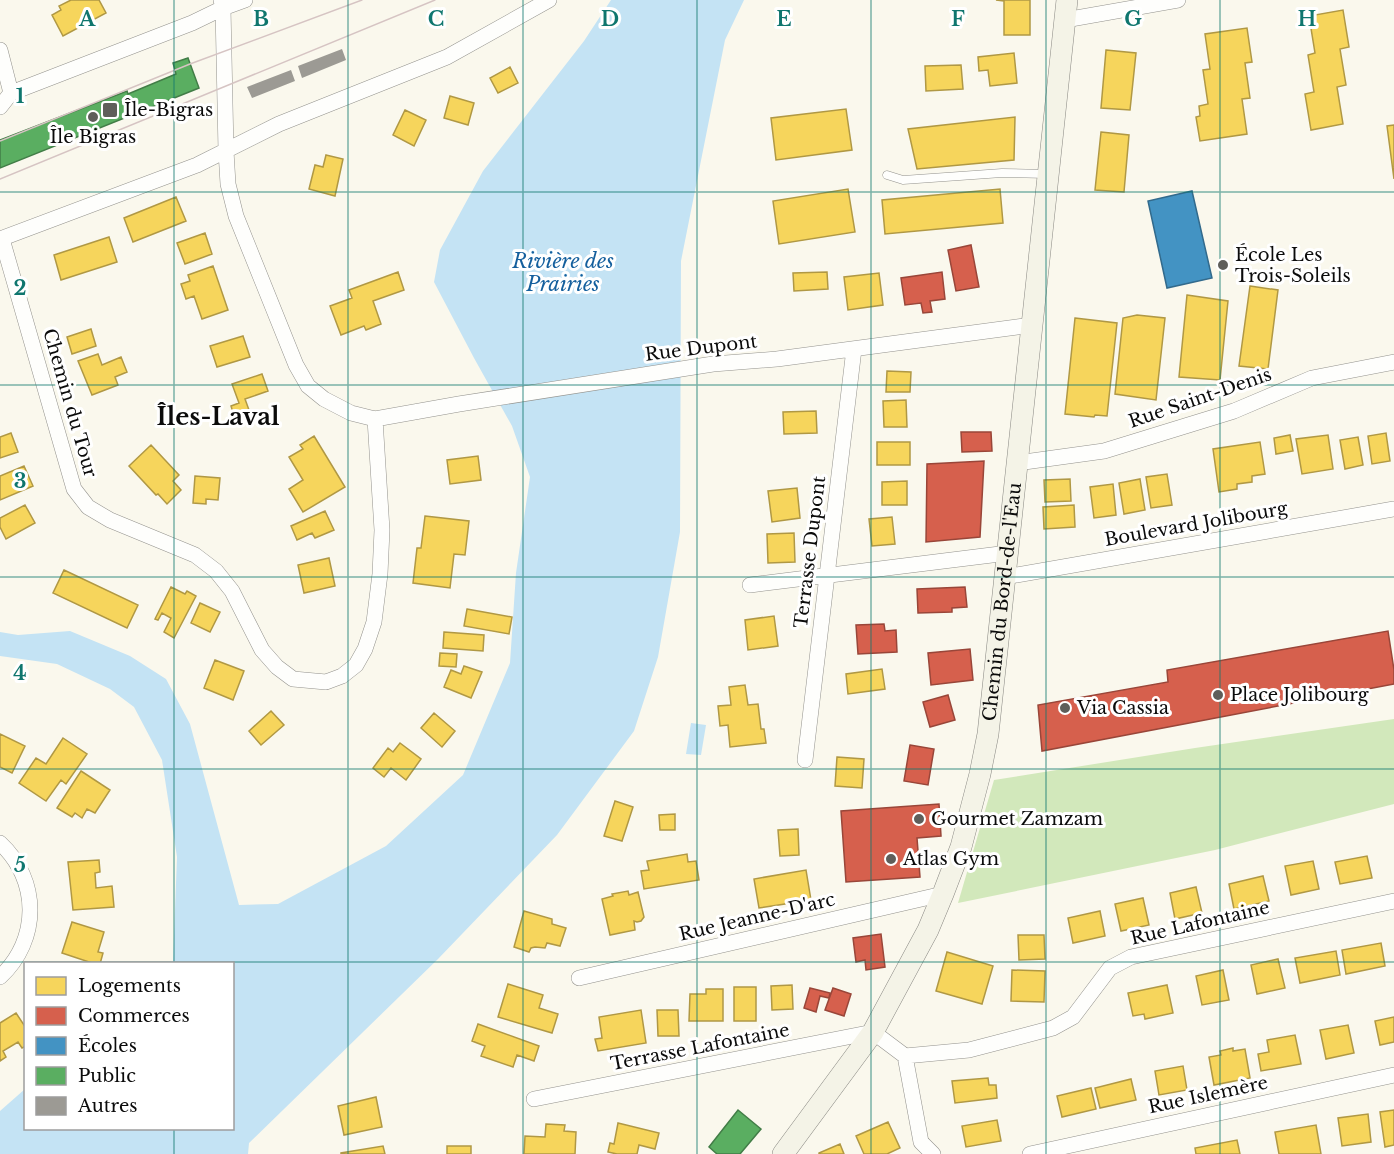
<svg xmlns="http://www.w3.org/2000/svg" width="1394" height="1154" font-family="'Libre Baskerville',serif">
<rect width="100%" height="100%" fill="#faf8ed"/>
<path fill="#d2e8bb" d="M1394,719V804L1215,850L958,903L994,780L1195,748Z"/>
<path fill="#c4e3f4" d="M611,0H744L725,40L681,261L680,532L658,657L634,731L557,835L438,959L249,1143L248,1154H0V1111L25,1089L26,1128H232V964L172,963L173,962L177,857L162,760L134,707L110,689L57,664L0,656V632L18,635L70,631L130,656L166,679L190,724L239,905L278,904L386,846L463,775L510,663L516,573L530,477L512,426L474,358L434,282L440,250L483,171L584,41Z
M691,723L706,725L701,755L686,754Z"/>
<path fill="#f6d55c" stroke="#b09844" stroke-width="1.5" d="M71,0H99L106,13L63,36L52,15L61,10L59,6Z
M996,0H1030V35H1004V1Z
M1343,10L1349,47L1340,49L1346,85L1337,87L1343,124L1311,130L1305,94L1314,92L1308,55L1315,53L1309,16Z
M1247,28L1252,62L1245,63L1250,98L1242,99L1247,134L1200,141L1196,117L1200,116L1199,106L1208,104L1203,70L1210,69L1205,34Z
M1106,50L1136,53L1130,110L1101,108Z
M1014,53L1017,83L990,86L988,70L979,71L978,57Z
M961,65L963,89L926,91L925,66Z
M510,67L518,83L498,93L490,78Z
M450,96L474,103L468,125L444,118Z
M846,109L852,150L776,160L771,118Z
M405,110L426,120L414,146L393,135Z
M1015,117L1014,160L917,169L908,129Z
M1394,125V179L1387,126Z
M1101,132L1129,135L1124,192L1095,190Z
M326,155L343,159L335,196L309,189L315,165L323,167Z
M848,189L855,232L779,244L773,201Z
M1000,189L1003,223L885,234L882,200Z
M176,197L186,221L133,242L124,218Z
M205,233L212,254L185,264L177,243Z
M109,237L117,262L61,280L54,255Z
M213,266L228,310L202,319L194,296L186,299L181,284L190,281L188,275Z
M398,272L404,290L373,301L381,324L366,330L364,326L341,335L330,306L352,298L349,290Z
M827,272L828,289L794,291L793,273Z
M879,273L883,305L848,310L844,277Z
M1250,286L1278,290L1268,369L1239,366Z
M1187,295L1228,301L1220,380L1179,377Z
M1137,315L1165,318L1156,400L1115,394L1123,318Z
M1075,318L1117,323L1107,416L1095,415L1094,417L1065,414Z
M91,329L96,346L72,354L67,337Z
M243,336L250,357L217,367L210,346Z
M98,354L102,365L121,357L127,372L115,377L118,385L92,395L78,361Z
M887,371L911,372L910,392H886Z
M262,374L268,391L245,399L249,410L234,416L231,406L239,403L232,384Z
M906,400L907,427H884L883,401Z
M816,411L817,433L784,434L783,412Z
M11,433L18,452L0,458V437Z
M1386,433L1390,461L1372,464L1368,436Z
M1290,435L1293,451L1276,454L1274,438Z
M1328,435L1333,469L1302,474L1296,439Z
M314,436L345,487L303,512L289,489L303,480L289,457L303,449L300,445Z
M1358,437L1363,465L1345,469L1340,440Z
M877,442H910V465H877Z
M1260,442L1265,474L1252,476V482L1237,484V489L1219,492L1213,449Z
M151,445L179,475L173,481L181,490L167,504L158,494L156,495L129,466Z
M478,456L481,480L450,484L447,460Z
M24,466L33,486L0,500V476Z
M1167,474L1172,505L1151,508L1146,477Z
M195,476L220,478L218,500L206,499V504L193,503Z
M1070,479L1071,501L1045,502L1044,480Z
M1140,479L1145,510L1124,514L1119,483Z
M907,481V505H882V482Z
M1113,484L1116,515L1094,518L1090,487Z
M797,488L800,518L772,522L768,491Z
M25,505L35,523L6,539L0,527V518Z
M1074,505L1075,527L1044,529L1043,507Z
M325,511L334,530L315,538L312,533L297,540L291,526Z
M425,516L469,521L465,555L454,554L450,588L413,583L417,548H421Z
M892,517L895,544L872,546L869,519Z
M794,533L795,562L768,563L767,534Z
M329,558L335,586L304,593L298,565Z
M64,570L138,605L127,628L53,593Z
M171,587L185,594L187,591L196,596L174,638L164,632L171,618L162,613L158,620L155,619Z
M200,603L220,612L210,632L191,623Z
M467,609L512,617L509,634L464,626Z
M774,616L778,646L748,650L745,620Z
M444,632L484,635L483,651L443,648Z
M440,653L457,654L456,667L439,666Z
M215,660L244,671L233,700L204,688Z
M464,666L482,672L471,698L444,687L451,670L461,674Z
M882,669L885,689L848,694L846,674Z
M745,685L748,705L758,704L761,729H764L766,743L730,747L728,725L720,726L718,706L731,705L729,687Z
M271,711L284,725L261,745L249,731Z
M434,713L455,731L442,747L421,728Z
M0,734L25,746L12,773L0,767Z
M63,738L87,754L66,784L61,780L46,801L19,783L36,758L46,764Z
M400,743L421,759L406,780L391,768L384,777L373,768L388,748L393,752Z
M837,757L864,759L862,788L835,786Z
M81,771L110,790L95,813L87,809L82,818L75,813L72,817L57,808Z
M615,801L633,807L622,841L604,836Z
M675,814V830H660L659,815Z
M798,829L799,855L780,856L778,830Z
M687,854L688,862L696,861L699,880L644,889L641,871L649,870L647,861Z
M1367,856L1372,878L1340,884L1335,862Z
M99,860L100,872L95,873L96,888L112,886L114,907L73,910L68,862Z
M1313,861L1319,889L1291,895L1285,866Z
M806,870L811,900L759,908L754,879Z
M1263,876L1269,901L1234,909L1229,884Z
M1196,887L1202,913L1175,919L1170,893Z
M628,891L629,895L638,892L644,917L641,921L637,922L634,921L635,930L610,935L602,899L613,896L612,894Z
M1143,898L1149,925L1121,931L1115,904Z
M524,911L552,919V924L566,928L560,946L547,943L545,948L535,947L531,948L529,952L514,947Z
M1100,911L1105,936L1073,943L1068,918Z
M72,922L104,932L98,952L103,953L100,964H95L62,953Z
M1018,935H1044L1045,959L1019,960Z
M1381,943L1385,966L1346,974L1342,950Z
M1336,951L1340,975L1300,983L1295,958Z
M947,952L993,966L982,1004L936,991Z
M1278,959L1285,988L1257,994L1251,965Z
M1012,970L1045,971L1044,1002L1011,1001Z
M1223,970L1229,1000L1202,1005L1196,976Z
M508,984L543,995L539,1008L558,1014L552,1033L498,1017Z
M792,985L793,1009L772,1010L771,986Z
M1167,985L1173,1013L1145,1019L1144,1014L1133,1016L1128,993Z
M734,987H756V1021H734Z
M706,989H723V1021H689L690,994H706Z
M641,1010L646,1043L598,1051L595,1039L602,1038L599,1017Z
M657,1010H678L679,1036H658Z
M16,1013L26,1028V1046L22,1048L18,1042L3,1051L6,1057L0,1061V1023Z
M1394,1017V1042L1380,1045L1375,1021Z
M478,1024L539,1046L534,1061L517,1055L513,1067L481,1056L485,1046L472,1041Z
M1348,1025L1354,1053L1326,1059L1320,1030Z
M1295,1035L1301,1064L1261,1071L1258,1054L1269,1052L1267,1040Z
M1233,1048V1051L1245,1049L1250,1078L1214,1085L1209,1057L1221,1055L1220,1051Z
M1183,1066L1187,1090L1159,1095L1155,1071Z
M988,1078L989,1085H996L997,1098L955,1103L952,1081Z
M1131,1079L1136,1100L1100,1108L1095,1088Z
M1091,1088L1096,1109L1062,1117L1057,1096Z
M376,1097L382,1127L344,1135L338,1106Z
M1394,1110V1145L1385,1147L1380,1112Z
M1368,1114L1371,1142L1342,1146L1338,1118Z
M997,1120L1001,1141L966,1147L962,1126Z
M888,1122L900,1148L887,1154H864L856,1136Z
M618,1123L659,1133L655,1149L639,1145L637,1154H617L608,1152L610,1143L614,1144Z
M546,1124L565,1125L564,1131L576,1132L575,1154H524L525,1136L545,1137Z
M1316,1125L1321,1154H1279L1275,1132Z
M1237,1140L1240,1154H1196L1195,1148Z
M840,1144L844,1154H819V1153Z
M383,1146L385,1154H341V1153Z
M447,1146H471V1154H447Z"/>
<path fill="#d6604d" stroke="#994639" stroke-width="1.5" d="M971,245L979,287L956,291L948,250Z
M942,272L945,299L930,301L932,312L923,313L921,303L905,305L901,278Z
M961,432H991L992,451L962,452Z
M984,461L980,537L926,542L927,464Z
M965,587L967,607L952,608V612L918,613L917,589Z
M884,624L885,631L896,630L897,652L858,654L856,625Z
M1388,631L1394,670V684L1042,751L1038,705L1168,682L1167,670Z
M970,649L973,680L931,685L928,653Z
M948,695L955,720L930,727L923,702Z
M910,745L934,749L928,785L904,781Z
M939,804L941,836L917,838L920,877L846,882L841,811Z
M881,934L885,967L866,970L865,960L856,962L853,938Z
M810,988L830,993L829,998L820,996L816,1012L804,1008Z
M833,988L851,994L844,1016L825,1010Z"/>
<path fill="#4393c3" stroke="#326a8c" stroke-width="1.5" d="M1192,191L1212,278L1167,288L1148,201Z"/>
<path fill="#5aae61" stroke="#427d47" stroke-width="1.5" d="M188,58L199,88L0,168V140L127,91L128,94L176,74L173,63Z
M738,1110L761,1129L740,1154H717L709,1147Z"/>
<path fill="#9c9a94" d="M342,49L346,60L302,78L298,66Z
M291,70L295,81L252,98L247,87Z"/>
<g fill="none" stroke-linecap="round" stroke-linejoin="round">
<g stroke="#93928d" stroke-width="9">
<path id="lane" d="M887,175L903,180L1002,173L1047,174"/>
</g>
<g stroke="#93928d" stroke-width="16">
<path id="street" d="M221,0L223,8L226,151L228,184L236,216L296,365L308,386L324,399L351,413L375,419L459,404L713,364L777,359L1032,325
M1065,20L1178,0
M0,50L11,93
M11,93L192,23L223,8L245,0
M0,107L11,93
M0,239L197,165L279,124L447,57L549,0
M2,239L74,489L88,507L110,520L195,555L216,571L232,591L262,650L277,667L293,679L326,682L342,676L356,665L365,649L374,622L380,574L382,530L375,419
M1017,463L1104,451L1234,411L1312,378L1394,362
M1005,577L1394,509
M750,585L1008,553
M805,760L854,349
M0,843C40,880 40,940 0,977
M579,978L943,894
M905,1056L921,1142L933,1154
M534,1099L873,1032L905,1056L969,1050L1053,1028L1073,1017L1110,968L1131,957L1394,901
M1030,1154L1394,1075"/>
</g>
<g stroke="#898883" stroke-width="22">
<g id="secondary">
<path id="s1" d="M783,1154L873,1032L928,930L943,894L961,847L980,774L988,734L1067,0"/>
</g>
</g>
<use href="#lane" stroke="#fefefc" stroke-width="8"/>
<use href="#street" stroke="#fefefc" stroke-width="15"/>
<use href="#secondary" stroke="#f4f3e7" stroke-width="21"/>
<path stroke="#d6c4c3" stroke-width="1.5" d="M0,141L190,64L362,0
M0,179L435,0"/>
</g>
<path fill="none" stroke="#0f766e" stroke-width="1.5" stroke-opacity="0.55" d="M174,0V964M348,0V1154M523,0V1154M697,0V1154M871,0V1154M1046,0V1154M1220,0V1154M0,192H1394M0,385H1394M0,577H1394M0,769H1394M0,962H1394M174,1128V1154"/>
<g fill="#5f5e5a" stroke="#fff" stroke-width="2">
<rect x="102" y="102" width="16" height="16" rx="3"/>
<circle cx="93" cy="117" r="6"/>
<circle cx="1223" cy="265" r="6"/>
<circle cx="1218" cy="695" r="6"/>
<circle cx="1065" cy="708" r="6"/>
<circle cx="919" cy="819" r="6"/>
<circle cx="891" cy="859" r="6"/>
</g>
<g text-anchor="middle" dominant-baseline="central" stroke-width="6" stroke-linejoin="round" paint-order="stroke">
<g font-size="18" fill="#0b0b0b" stroke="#fff" text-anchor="start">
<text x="124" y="110">Île-Bigras</text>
<text x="93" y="137" text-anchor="middle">Île Bigras</text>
<text x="1235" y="255">École Les<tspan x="1235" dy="21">Trois-Soleils</tspan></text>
<text x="1230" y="695">Place Jolibourg</text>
<text x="1077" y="708">Via Cassia</text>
<text x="931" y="819">Gourmet Zamzam</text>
<text x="903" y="859">Atlas Gym</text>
</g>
<g font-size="18" fill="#0b0b0b" stroke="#fff">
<text transform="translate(701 348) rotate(-7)">Rue Dupont</text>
<text transform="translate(1200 398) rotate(-19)">Rue Saint-Denis</text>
<text transform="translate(70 403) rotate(74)">Chemin du Tour</text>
<text transform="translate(1196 524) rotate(-10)">Boulevard Jolibourg</text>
<text transform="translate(810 552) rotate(-83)">Terrasse Dupont</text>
<text stroke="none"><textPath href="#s1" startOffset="606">Chemin du Bord-de-l'Eau</textPath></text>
<text transform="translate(757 917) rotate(-13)">Rue Jeanne-D'arc</text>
<text transform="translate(1200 923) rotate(-13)">Rue Lafontaine</text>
<text transform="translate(700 1047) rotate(-11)">Terrasse Lafontaine</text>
<text transform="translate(1208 1095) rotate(-12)">Rue Islemère</text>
</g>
<g font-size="20" font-style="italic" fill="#145f9d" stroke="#fff">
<text x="563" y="261">Rivière des<tspan x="563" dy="23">Prairies</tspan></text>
</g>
<g font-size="24" font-weight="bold" fill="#0b0b0b" stroke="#fff">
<text x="218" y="416">Îles-Laval</text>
</g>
</g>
<g font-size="20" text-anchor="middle" font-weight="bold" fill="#0f766e" stroke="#fff" stroke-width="6" stroke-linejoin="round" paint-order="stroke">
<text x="87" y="26">A</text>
<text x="261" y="26">B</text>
<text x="436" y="26">C</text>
<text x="610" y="26">D</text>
<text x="784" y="26">E</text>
<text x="958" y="26">F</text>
<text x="1133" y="26">G</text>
<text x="1307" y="26">H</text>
<text x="20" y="103">1</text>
<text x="20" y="295">2</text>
<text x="20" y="488">3</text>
<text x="20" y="680">4</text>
<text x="20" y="872">5</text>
</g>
<rect x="24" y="962" width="210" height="168" fill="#ffffff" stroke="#9d9d9d" stroke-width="1.5"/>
<rect x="36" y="977" width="30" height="18" fill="#f6d55c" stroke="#9d9d9d" stroke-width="1.5"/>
<text x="78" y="992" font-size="18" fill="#0b0b0b">Logements</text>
<rect x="36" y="1007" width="30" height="18" fill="#d6604d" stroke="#9d9d9d" stroke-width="1.5"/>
<text x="78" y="1022" font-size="18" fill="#0b0b0b">Commerces</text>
<rect x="36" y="1037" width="30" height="18" fill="#4393c3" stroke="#9d9d9d" stroke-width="1.5"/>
<text x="78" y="1052" font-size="18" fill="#0b0b0b">Écoles</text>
<rect x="36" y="1067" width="30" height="18" fill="#5aae61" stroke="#9d9d9d" stroke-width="1.5"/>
<text x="78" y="1082" font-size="18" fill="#0b0b0b">Public</text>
<rect x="36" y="1097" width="30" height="18" fill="#9c9a94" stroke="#9d9d9d" stroke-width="1.5"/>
<text x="78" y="1112" font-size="18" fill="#0b0b0b">Autres</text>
</svg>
